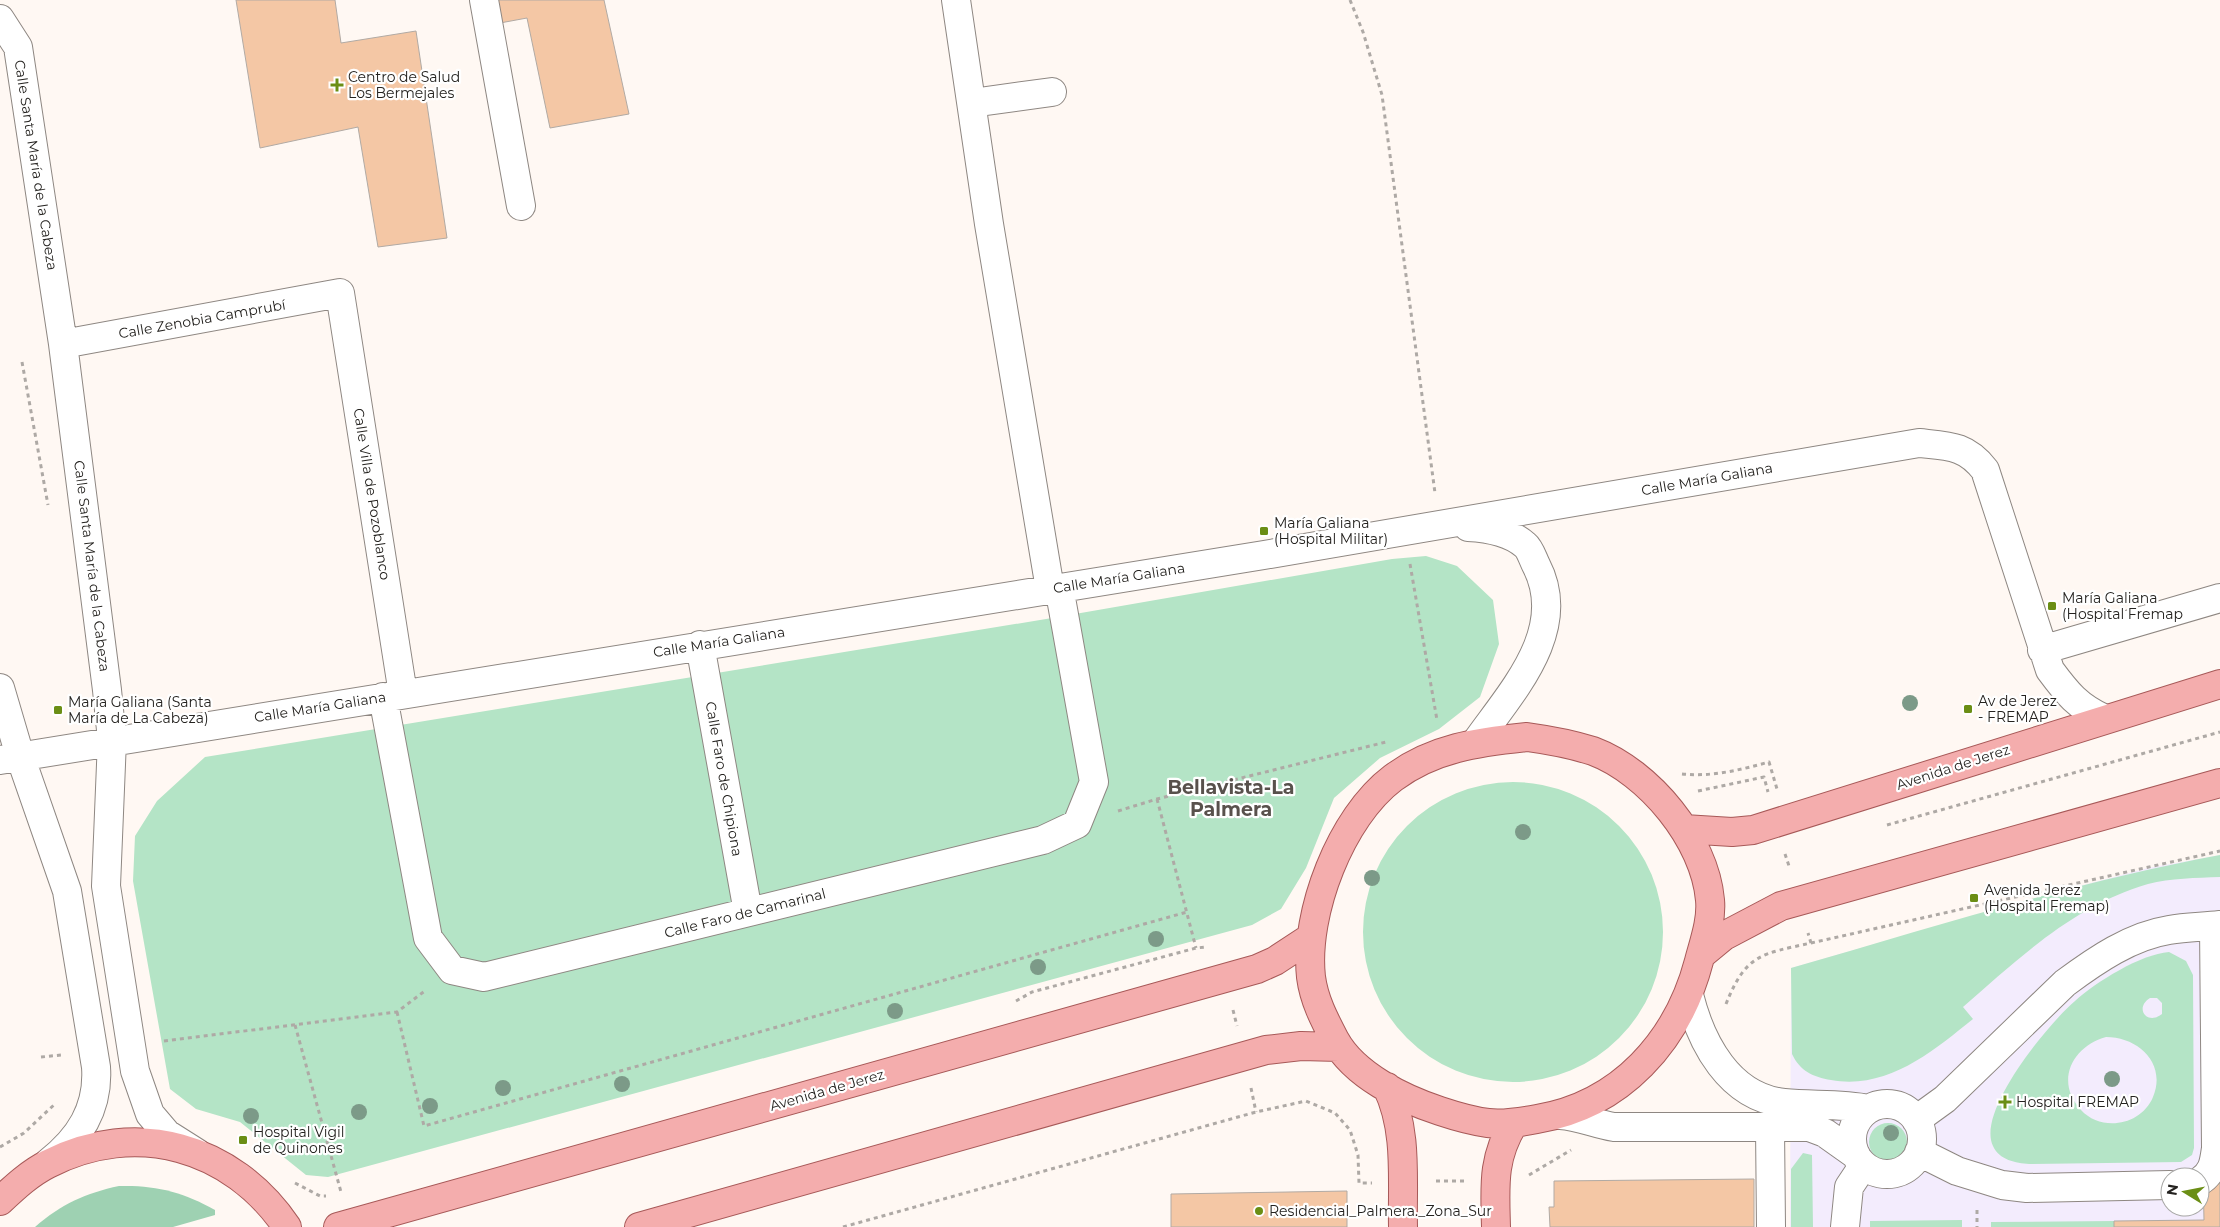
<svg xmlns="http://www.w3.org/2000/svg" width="2220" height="1227" font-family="Montserrat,sans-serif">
<rect width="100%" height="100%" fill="#fff8f3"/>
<path fill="#f3ecfd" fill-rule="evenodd" d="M2220,855V1227H1790L1791,968L2064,890L2148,868ZM2170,1177H2200V1207H2170Z"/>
<path fill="#b4e4c6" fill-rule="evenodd" d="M1426,556L1457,566L1493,600L1499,644L1480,697L1439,729L1380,758L1334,798L1306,868L1281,909L1252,925L328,1177L306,1175L240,1122L196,1109L170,1089L133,881L135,836L157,801L205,757L1052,618L1392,559Z
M1363 932a150 150 0 1 1 300 0a150 150 0 1 1-300 0Z
M2220,855V877C2196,878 2171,878 2148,884C2075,905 2019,958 1963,1007L1973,1019C1932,1052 1887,1090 1831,1080C1813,1077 1800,1071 1792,1054L1791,968C1933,927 2075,882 2220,855Z
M2169,952L2186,961L2193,975L2194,1148L2192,1155L2181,1162L2029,1164C2016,1163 1999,1160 1993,1146C1976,1111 2049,1023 2075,1001C2096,982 2141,954 2169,952ZM2150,998H2157L2162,1003V1014C2147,1026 2134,1008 2150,998ZM2106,1037C2138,1037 2167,1063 2153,1097C2141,1126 2101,1132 2081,1110C2054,1081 2073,1046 2106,1037Z
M1869 1142a19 19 0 1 1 38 0a19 19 0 1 1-38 0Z
M1803,1153L1812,1155L1813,1227H1791V1169Z
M1962,1220V1227H1870V1221Z
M2114,1221V1227H1991V1222Z"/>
<path fill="#9ed1b2" d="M119,1186C156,1185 183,1192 215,1210V1215L173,1227H35C61,1204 86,1193 119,1186Z"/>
<path fill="#f4c7a5" stroke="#b1aaa4" d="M236,0H335L341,43L416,31L447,238L378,247L358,127L260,148Z
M495,0H604L629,114L550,128L527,18L500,23Z
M2220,1173V1227H2114V1221L2204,1220L2203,1174Z
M1754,1179V1227H1550L1549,1207H1554V1181Z
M1347,1191V1227H1171V1194Z"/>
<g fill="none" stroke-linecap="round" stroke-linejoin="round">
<g stroke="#8e8782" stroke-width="30">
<path id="minor" d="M484,0L521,206
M956,0L989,224L1050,589
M0,19L18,47L63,344L107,690L112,740L106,886L135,1071L150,1114L167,1134L197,1153
M972,103L1052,92
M63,344L340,293L403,694
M1468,527C1487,528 1509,531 1525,545C1530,549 1533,559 1536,565C1570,630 1512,691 1476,742
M700,645L748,912
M2042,650L2220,598
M0,688L20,756L67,891L96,1067C99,1109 79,1139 48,1163
M383,697L428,938L452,970L484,977L1043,840L1077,824L1094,782L1059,587
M0,760L1264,555L1919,443C1948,446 1966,445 1985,470L2050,670C2067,693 2078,707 2105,719
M1689,995C1701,1043 1729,1097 1784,1103C1812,1106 1840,1103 1869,1109
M1852 1139a35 35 0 1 1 70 0a35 35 0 1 1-70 0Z
M1560,1115C1579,1116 1595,1124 1614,1127H1809L1825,1133L1856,1155
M1916,1120L1945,1099L2065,983C2096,960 2131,936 2169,930C2186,927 2203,927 2220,925
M1770,1127L1771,1227
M1919,1152L1957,1171L2002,1185L2027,1188L2170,1185
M2200,1181C2213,1173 2214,1162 2216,1148L2214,926
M1845,1227L1849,1187L1863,1166"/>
</g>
<g stroke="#a75958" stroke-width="30">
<path id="major" d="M1527,737C1549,740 1571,744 1593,751C1649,772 1705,840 1710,900C1712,920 1704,942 1699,961C1678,1041 1621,1105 1537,1119C1521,1122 1504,1125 1488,1123C1472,1121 1455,1116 1440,1111C1403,1099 1354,1075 1335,1040C1324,1019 1314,1000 1311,977C1304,913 1341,817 1393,778C1433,748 1478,742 1527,737Z
M1684,829L1732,832L1753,830L2220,684
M1701,955L1724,936L1781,906L2220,783
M1387,1087C1408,1130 1402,1180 1403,1227
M0,1201C15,1187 30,1173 48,1164C136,1119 232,1146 287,1227
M338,1227L1257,969L1275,961L1310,938
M639,1227L1266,1050L1301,1046L1339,1047
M1496,1227C1495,1187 1492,1158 1514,1123"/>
</g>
<path stroke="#aea9a5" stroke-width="3" stroke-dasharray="4 4" stroke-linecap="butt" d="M1350,0L1363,32L1382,95L1435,493
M22,362L48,505
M1410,564L1437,720
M1682,774C1712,777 1740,770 1769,762L1777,789
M1698,791L1764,777L1768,792
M1157,799L1196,948
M1118,811L1157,799L1386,742
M1887,825L2220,732
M1785,854L1790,869
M1811,943L2220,851
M1016,1001L1032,992L1196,948L1206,947
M1726,1004C1746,954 1761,954 1811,943L1808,933
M1233,1010L1237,1026
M397,1012L424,1126L1187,912
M295,1025L341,1192
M164,1041L397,1012L426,990
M41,1057L62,1055
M1251,1088L1256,1112
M0,1147L24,1133L56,1103
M1529,1175L1571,1150
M1436,1181H1464
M295,1183L320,1196H326
M1977,1210V1227
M843,1227L1256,1112L1306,1101L1335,1113L1350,1130L1358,1155L1359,1183H1372"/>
<use href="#minor" stroke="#fff" stroke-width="28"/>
<use href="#major" stroke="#f4adad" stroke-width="28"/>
</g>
<g fill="#7c9a88">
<circle cx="1910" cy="703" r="8"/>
<circle cx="1523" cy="832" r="8"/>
<circle cx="1372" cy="878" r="8"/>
<circle cx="1156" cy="939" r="8"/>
<circle cx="1038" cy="967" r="8"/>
<circle cx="895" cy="1011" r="8"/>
<circle cx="2112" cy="1079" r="8"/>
<circle cx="622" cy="1084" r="8"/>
<circle cx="503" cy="1088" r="8"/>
<circle cx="430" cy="1106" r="8"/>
<circle cx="359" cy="1112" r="8"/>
<circle cx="251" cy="1116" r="8"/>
<circle cx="1891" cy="1133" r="8"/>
</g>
<g fill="#6b8e15" stroke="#fff" stroke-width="2">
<path d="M334.5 77.5h5v5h5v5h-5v5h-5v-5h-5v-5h5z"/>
<rect x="1259" y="526" width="10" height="10" rx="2.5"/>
<rect x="2047" y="601" width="10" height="10" rx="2.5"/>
<rect x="1963" y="704" width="10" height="10" rx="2.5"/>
<rect x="53" y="705" width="10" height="10" rx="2.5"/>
<rect x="1969" y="893" width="10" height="10" rx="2.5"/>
<path d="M2002.5 1094.5h5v5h5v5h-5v5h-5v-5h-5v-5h5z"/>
<rect x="238" y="1135" width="10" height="10" rx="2.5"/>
<circle cx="1259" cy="1211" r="5"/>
</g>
<g text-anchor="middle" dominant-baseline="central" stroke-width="4.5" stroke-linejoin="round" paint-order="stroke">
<g font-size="14" fill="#24221f" stroke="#fff" text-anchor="start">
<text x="348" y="77">Centro de Salud<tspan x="348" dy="16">Los Bermejales</tspan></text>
<text x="1274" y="523">María Galiana<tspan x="1274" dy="16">(Hospital Militar)</tspan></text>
<text x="2062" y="598">María Galiana<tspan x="2062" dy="16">(Hospital Fremap</tspan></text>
<text x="1978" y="701">Av de Jerez<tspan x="1978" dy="16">- FREMAP</tspan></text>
<text x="68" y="702">María Galiana (Santa<tspan x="68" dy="16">María de La Cabeza)</tspan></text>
<text x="1984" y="890">Avenida Jerez<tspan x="1984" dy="16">(Hospital Fremap)</tspan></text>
<text x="2016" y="1102">Hospital FREMAP</text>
<text x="253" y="1132">Hospital Vigil<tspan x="253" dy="16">de Quinones</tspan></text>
<text x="1269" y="1211">Residencial_Palmera._Zona_Sur</text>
</g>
<g font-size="14" fill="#24221f" stroke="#fff">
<text transform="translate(36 165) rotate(81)">Calle Santa María de la Cabeza</text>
<text transform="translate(202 319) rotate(-10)">Calle Zenobia Camprubí</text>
<text transform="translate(1707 479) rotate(-10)">Calle María Galiana</text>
<text transform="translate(372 494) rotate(81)">Calle Villa de Pozoblanco</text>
<text transform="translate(92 566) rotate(83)">Calle Santa María de la Cabeza</text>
<text transform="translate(1119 578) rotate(-9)">Calle María Galiana</text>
<text transform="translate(719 642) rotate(-9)">Calle María Galiana</text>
<text transform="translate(320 707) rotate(-9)">Calle María Galiana</text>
<text transform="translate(1953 767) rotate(-18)">Avenida de Jerez</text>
<text transform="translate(724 779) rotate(80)">Calle Faro de Chipiona</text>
<text transform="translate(745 913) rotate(-14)">Calle Faro de Camarinal</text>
<text transform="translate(827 1090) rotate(-16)">Avenida de Jerez</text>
</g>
<g font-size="19" font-weight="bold" fill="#58514c" stroke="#fff">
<text x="1231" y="787">Bellavista-La<tspan x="1231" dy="22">Palmera</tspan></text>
</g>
</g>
<g transform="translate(2185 1192) rotate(280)"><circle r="24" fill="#ffffff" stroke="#a7a7a5"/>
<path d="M0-4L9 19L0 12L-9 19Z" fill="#6b8e15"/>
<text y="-8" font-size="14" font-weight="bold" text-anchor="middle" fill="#24221f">N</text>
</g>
</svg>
